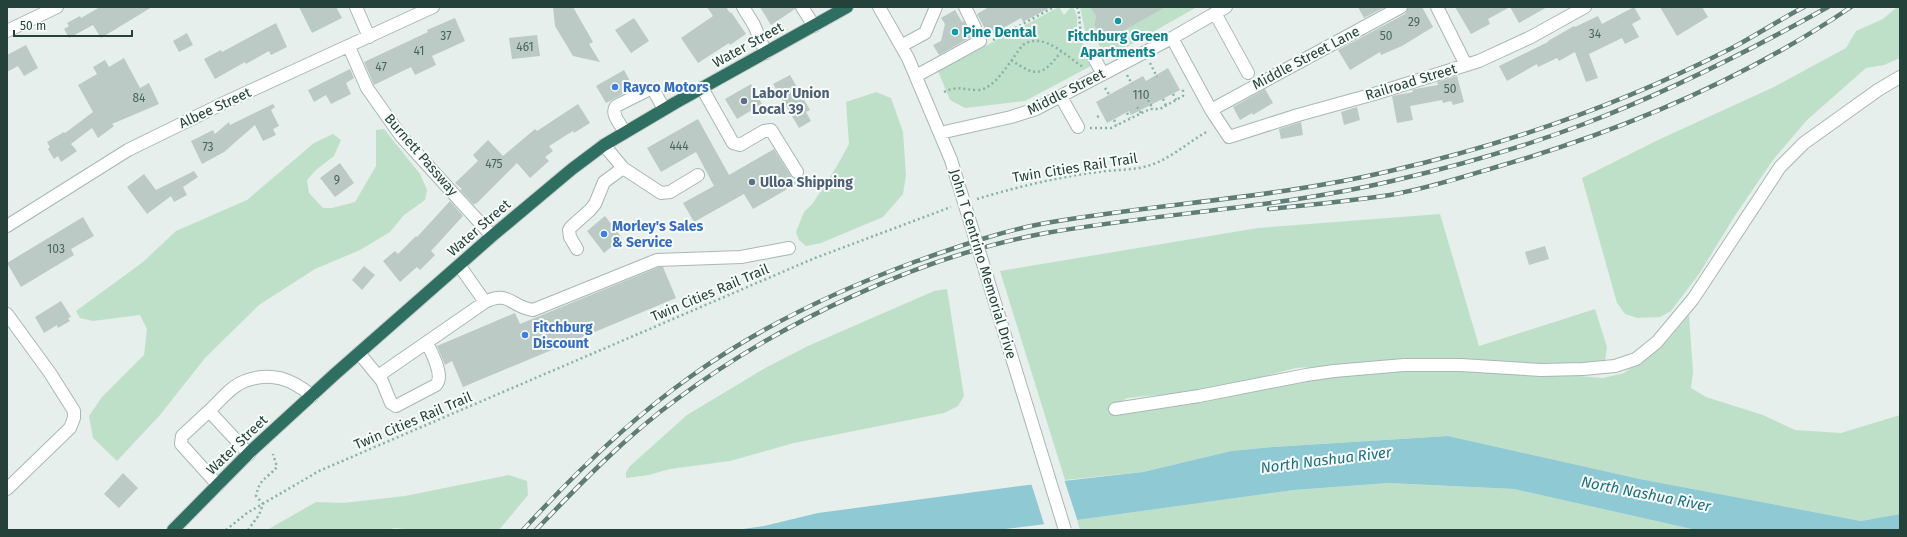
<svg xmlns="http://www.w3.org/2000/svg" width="1907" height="537" font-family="'Fira Sans',sans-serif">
<rect width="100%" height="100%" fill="#e6efeb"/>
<path fill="#bfe0c8" d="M1059,7L1064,15L1071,7H1073L1077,16V31L1084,46L1082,48L1091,66L1025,101L965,108L950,100L938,71Z
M1080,7H1090L1096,16L1094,25L1103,42L1120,33L1126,46L1105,57L1096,39L1088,35L1085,31Z
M1166,7H1197L1130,45L1122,31Z
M1897,7H1900V58L1884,65L1866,68L1807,120L1773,160L1736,214L1699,274L1671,311L1660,317L1638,318L1625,314L1617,303L1582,178L1658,140L1774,87L1846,48L1856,31L1883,19Z
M876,92L891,98L903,132L906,175L903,194L883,217L821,243L806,246L799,240L796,232L804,212L813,203L837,166L849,144L846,102Z
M384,129L420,174L427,190L425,200L404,215L390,232L360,250L315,269L259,305L205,358L160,415L117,461L93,438L89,416L102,397L144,355L147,329L140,315L93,321L80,318L76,311L143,262L176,231L247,200L314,143L333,134L341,140L334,156L317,169L307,180L309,193L323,208H332L355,202L376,166V130Z
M1440,214L1479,346L1595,309L1607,347L1605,361L1595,365L1523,364L1430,359L1296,368L1211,390L1127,398L1110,409V413L1113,415L1321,378L1381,372L1505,370L1603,378L1624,373L1668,340L1689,315L1693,372L1691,388L1706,397L1763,415L1795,430L1841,433L1900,415V514L1861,521L1640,479L1448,436L1273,447L1231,451L1143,472L1065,480L1000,271L1258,228Z
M947,289L964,396L958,406L944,413L794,443L730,461L670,469L649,475L626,478V472L630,466L687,415L767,367L808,346L934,291Z
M509,475L527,481L528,495L499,530H419L394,528L387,530H267L316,502L343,503L405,496Z
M1389,483L1514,489L1696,530H1080L1077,520L1294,490Z"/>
<path fill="#8ec9d4" d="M1448,436L1640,479L1861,521L1900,514V530H1696L1514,489L1389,483L1294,490L1077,520L997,530H736L764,526L818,513L1028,485L1143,472L1231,451L1273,447Z"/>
<path fill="#e6efeb" d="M1064,479L1078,522L1045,527L1031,483Z"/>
<path fill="#bbcac4" d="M100,7H152L101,38L93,25L69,38L64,29L69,26L67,23L80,16L81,18Z
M299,7H336L342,18L312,33Z
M553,7H573L593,42L589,44L600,62L573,56L555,26Z
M707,7H726L730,13L731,12L746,34L730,45L729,43L698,63L681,38L713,16Z
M760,7H795V9L771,25Z
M989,7H1051L1023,22L1021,18L989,36L977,14Z
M1090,7H1166L1103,42L1094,25L1096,16Z
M1358,7H1385L1364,18Z
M1408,7H1422L1433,27L1402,46L1381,55L1380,52L1350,70L1338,50L1405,14Z
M1455,7H1510L1488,19L1490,24L1471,34Z
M1510,7H1547L1519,23Z
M1634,7L1641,19L1632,24L1639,37L1625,44L1622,38L1589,54L1598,78L1586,82L1575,52L1559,61L1557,58L1538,67L1537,64L1507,81L1499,66L1548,42V41L1574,26L1575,27L1598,16L1602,24Z
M1660,7H1702L1708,17L1677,36Z
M955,10L962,22L964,21L971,37L939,55L933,45L941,41L945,24L941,18Z
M455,18L465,41L432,56L436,65L415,75L411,67L374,85L364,62L428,32L427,30Z
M634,18L649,41L631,53L615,30Z
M276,23L287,47L271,55L269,51L246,64L245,62L215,79L204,59L221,50L222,52Z
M187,33L193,45L179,52L173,41Z
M537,35L540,56L512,59L509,38Z
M26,45L38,68L24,76L18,66L7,72V55Z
M124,58L140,88L149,83L159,104L112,124L114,126L98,138L92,128L71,144L77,151L61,162L58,156L54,159L48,149L50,147L47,142L64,132L65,133L93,112L78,85L97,74L93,67L105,60L109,67Z
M1168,68L1180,90L1131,115L1129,111L1107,123L1096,102L1143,76L1146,81Z
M350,69L354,78L346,83L351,94L331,104L326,95L314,102L308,90Z
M624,70L634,88L606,103L596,86Z
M790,75L810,110L806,112L811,121L799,128L773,84Z
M1457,76L1464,102L1453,105L1451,101L1443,103L1442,100L1410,106L1413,120L1397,123L1392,96L1413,92L1412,90L1420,88L1438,85L1437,82Z
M751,84L762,104L737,119L725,99Z
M1265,89L1273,103L1253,115L1252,113L1240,120L1233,107Z
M273,104L275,107L271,110L279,126L273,129L276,135L263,141L255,125L224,152L202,164L191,141L213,130L215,134L229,122L230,125Z
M578,104L590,123L574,133L573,131L549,146L553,151L545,157L549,161L530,178L517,163L476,204L475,203L474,205L460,190L462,189L455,183L478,161L473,155L488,140L503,156L535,129L537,131Z
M1357,107L1360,120L1344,125L1341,112Z
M698,119L729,175L774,149L796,184L753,209L744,194L694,222L683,203L714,186L696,152L661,172L647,148Z
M1301,122L1303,135L1281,139L1279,129Z
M340,163L354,183L335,197L320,178Z
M194,171L198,177L183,187L187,195L174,202L171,196L147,214L127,187L144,174L156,190Z
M450,201L463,216L431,251L435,255L420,270L417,267L400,282L383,261L395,251L398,254L416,236L417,237Z
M605,216L622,238L604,253L587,231Z
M83,217L94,236L71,249L74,255L21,287L7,263Z
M1545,246L1549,259L1529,265L1525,252Z
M364,266L375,275L362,290L352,280Z
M659,267H663L676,298L463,387L452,361L445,365L437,346L515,313L520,324Z
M61,301L71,317L68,318L70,321L58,328L57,325L44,333L35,317Z
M123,473L138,488L119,508L104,494Z"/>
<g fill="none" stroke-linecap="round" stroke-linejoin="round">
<g stroke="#a8b8b2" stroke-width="14">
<path id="minor" d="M356,7L369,37
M743,7L754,25L766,53
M802,7L814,26
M879,7L908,58L951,160
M1437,7L1466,65
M1215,13L1248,73
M7,31L57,7
M1172,38L1211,110L1229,137L1298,115L1374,94L1479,61L1531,37L1585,7
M901,46L925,33L936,7
M349,47L367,88L401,136L492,236
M1093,56L1103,74
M916,76L980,41L979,36L965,7
M702,88L733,143L740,145L764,131L771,130L797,172
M1061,97L1078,127
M1211,110L1401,7
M625,132C621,125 610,114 616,106L650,89L654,91L664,109
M940,133L1011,117L1036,109L1172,38L1226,7
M604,145L623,168L661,193L670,192L698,175
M7,226L128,150L228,101L433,7
M577,249L570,237L569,230L571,227L590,210L595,204L604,182L623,168
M485,302C509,290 511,307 533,310L657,260L741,257L789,248
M7,314L50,373L74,411V418L70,428L7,489
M359,353L382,381L391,403L396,406L436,385C445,375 431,353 427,342
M378,376L485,302L459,265
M1115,409L1199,396L1306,375L1334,371L1404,365H1461L1541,370L1583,369L1615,366L1636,359L1657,342L1693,299L1780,167L1804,143L1878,90L1900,77
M209,411L182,436L181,444L218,485
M249,454L209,411C220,401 231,386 245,381C271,371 292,379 312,396"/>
</g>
<g stroke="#c2cac8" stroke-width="14">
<path id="highway" d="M173,530L251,451L335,374L492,236L572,169L604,145L675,103L847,7"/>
</g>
<path stroke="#86b3a5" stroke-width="2.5" stroke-dasharray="2 3" stroke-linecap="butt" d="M1077,7C1082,17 1076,39 1090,42
M1121,32L1128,46
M993,40L1054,7
M1011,60C1037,77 1041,77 1061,52
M1150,63L1157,77
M1127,75L1132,84
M1105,88L1110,96
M944,92C958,85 963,90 977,90C995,91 1012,57 1023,45C1043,31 1066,56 1083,67
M1173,94L1176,100
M1163,99L1166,106
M1148,100L1153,109
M1137,107L1141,113
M1127,113L1130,118
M1097,117L1101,115
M1114,120L1117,125
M1090,128H1111L1150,109H1160L1183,96V89
M977,199C1017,187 1058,177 1099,172C1118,169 1138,171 1156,163C1175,155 1190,141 1208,131
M226,530L247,513L319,471L815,258L951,207
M248,530L259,515L263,504L256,496C260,477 266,480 277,467L273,454"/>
<use href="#minor" stroke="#fff" stroke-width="12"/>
<use href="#highway" stroke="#2f6f62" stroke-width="12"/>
<g stroke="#5f7d75" stroke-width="4.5">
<path id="rail" d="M1269,209C1309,205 1350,201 1390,195C1425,189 1460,178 1493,168C1619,132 1742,81 1851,7
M523,530C574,474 628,421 690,377C759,327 838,290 917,261C960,246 1002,231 1046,223C1161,203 1277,198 1390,171C1508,144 1622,104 1730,49C1755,36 1779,20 1804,7
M536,530C580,484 625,437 677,399C779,323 920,256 1046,233C1161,213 1278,208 1392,181C1457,166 1521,148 1584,124C1668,92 1749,51 1828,7"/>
</g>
<use href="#rail" stroke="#f7fbf9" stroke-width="3" stroke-dasharray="9" stroke-linecap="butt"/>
<g stroke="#a8b8b2" stroke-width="14" stroke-linecap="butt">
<path id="minor-bridge" d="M951,160L1065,530"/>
</g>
<use href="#minor-bridge" stroke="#fff" stroke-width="12"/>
</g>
<g fill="#0f9aa8" stroke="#f7fbf9" stroke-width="1.5">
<circle cx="1118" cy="21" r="4"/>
<circle cx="955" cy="32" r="4"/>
</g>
<g fill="#3f7fe0" stroke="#f7fbf9" stroke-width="1.5">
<circle cx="615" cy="87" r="4"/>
<circle cx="604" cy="234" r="4"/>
<circle cx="525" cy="335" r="4"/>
</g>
<g fill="#5c6f8a" stroke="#f7fbf9" stroke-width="1.5">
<circle cx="744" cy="101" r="4"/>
<circle cx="752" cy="182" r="4"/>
</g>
<g text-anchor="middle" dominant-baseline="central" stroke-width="4" stroke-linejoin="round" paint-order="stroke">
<g font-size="12" fill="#4a645c">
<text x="1414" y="22">29</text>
<text x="1595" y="34">34</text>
<text x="446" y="36">37</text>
<text x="1386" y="36">50</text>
<text x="525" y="47">461</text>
<text x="419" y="51">41</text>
<text x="381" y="67">47</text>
<text x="1450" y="89">50</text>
<text x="1141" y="95">110</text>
<text x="139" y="98">84</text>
<text x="679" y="146">444</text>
<text x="208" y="147">73</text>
<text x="494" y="164">475</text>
<text x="337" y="180">9</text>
<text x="56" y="249">103</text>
</g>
<g font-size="14" font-weight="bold" fill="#0d838f" stroke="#f7fbf9" text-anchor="start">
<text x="963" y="32">Pine Dental</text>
<text x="1118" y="36" text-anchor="middle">Fitchburg Green<tspan x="1118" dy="16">Apartments</tspan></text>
</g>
<g font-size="14" fill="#24423a" stroke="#f7fbf9">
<text transform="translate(748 45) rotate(-29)">Water Street</text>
<text transform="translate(1306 58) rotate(-28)">Middle Street Lane</text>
<text transform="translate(1411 82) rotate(-17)">Railroad Street</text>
<text transform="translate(1066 92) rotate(-27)">Middle Street</text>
<text transform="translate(215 108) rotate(-25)">Albee Street</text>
<text transform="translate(421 155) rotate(49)">Burnett Passway</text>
<text transform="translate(1075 168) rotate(-9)">Twin Cities Rail Trail</text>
<text transform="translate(479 228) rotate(-41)">Water Street</text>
<text transform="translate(983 264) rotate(73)">John T Centrino Memorial Drive</text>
<text transform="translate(710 293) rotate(-23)">Twin Cities Rail Trail</text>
<text transform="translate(413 421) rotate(-23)">Twin Cities Rail Trail</text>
<text transform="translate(237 445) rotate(-44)">Water Street</text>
</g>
<g font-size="14" font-weight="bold" fill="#366cbe" stroke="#f7fbf9" text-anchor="start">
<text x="623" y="87">Rayco Motors</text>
<text x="612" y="226">Morley's Sales<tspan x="612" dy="16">&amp; Service</tspan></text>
<text x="533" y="327">Fitchburg<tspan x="533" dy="16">Discount</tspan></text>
</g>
<g font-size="14" font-weight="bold" fill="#4e5e75" stroke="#f7fbf9" text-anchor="start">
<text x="752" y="93">Labor Union<tspan x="752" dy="16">Local 39</tspan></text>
<text x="760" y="182">Ulloa Shipping</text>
</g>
<g font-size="15" font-style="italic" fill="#1c6f80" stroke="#f7fbf9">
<text transform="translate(1326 460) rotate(-7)">North Nashua River</text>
<text transform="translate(1646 494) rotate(11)">North Nashua River</text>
</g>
</g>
<rect width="1907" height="537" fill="none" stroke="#24423a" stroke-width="16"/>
<path d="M14 30v6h118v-6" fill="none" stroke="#24423a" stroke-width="2"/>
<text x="20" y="30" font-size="12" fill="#24423a" stroke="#f7fbf9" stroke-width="3" paint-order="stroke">50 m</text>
</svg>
